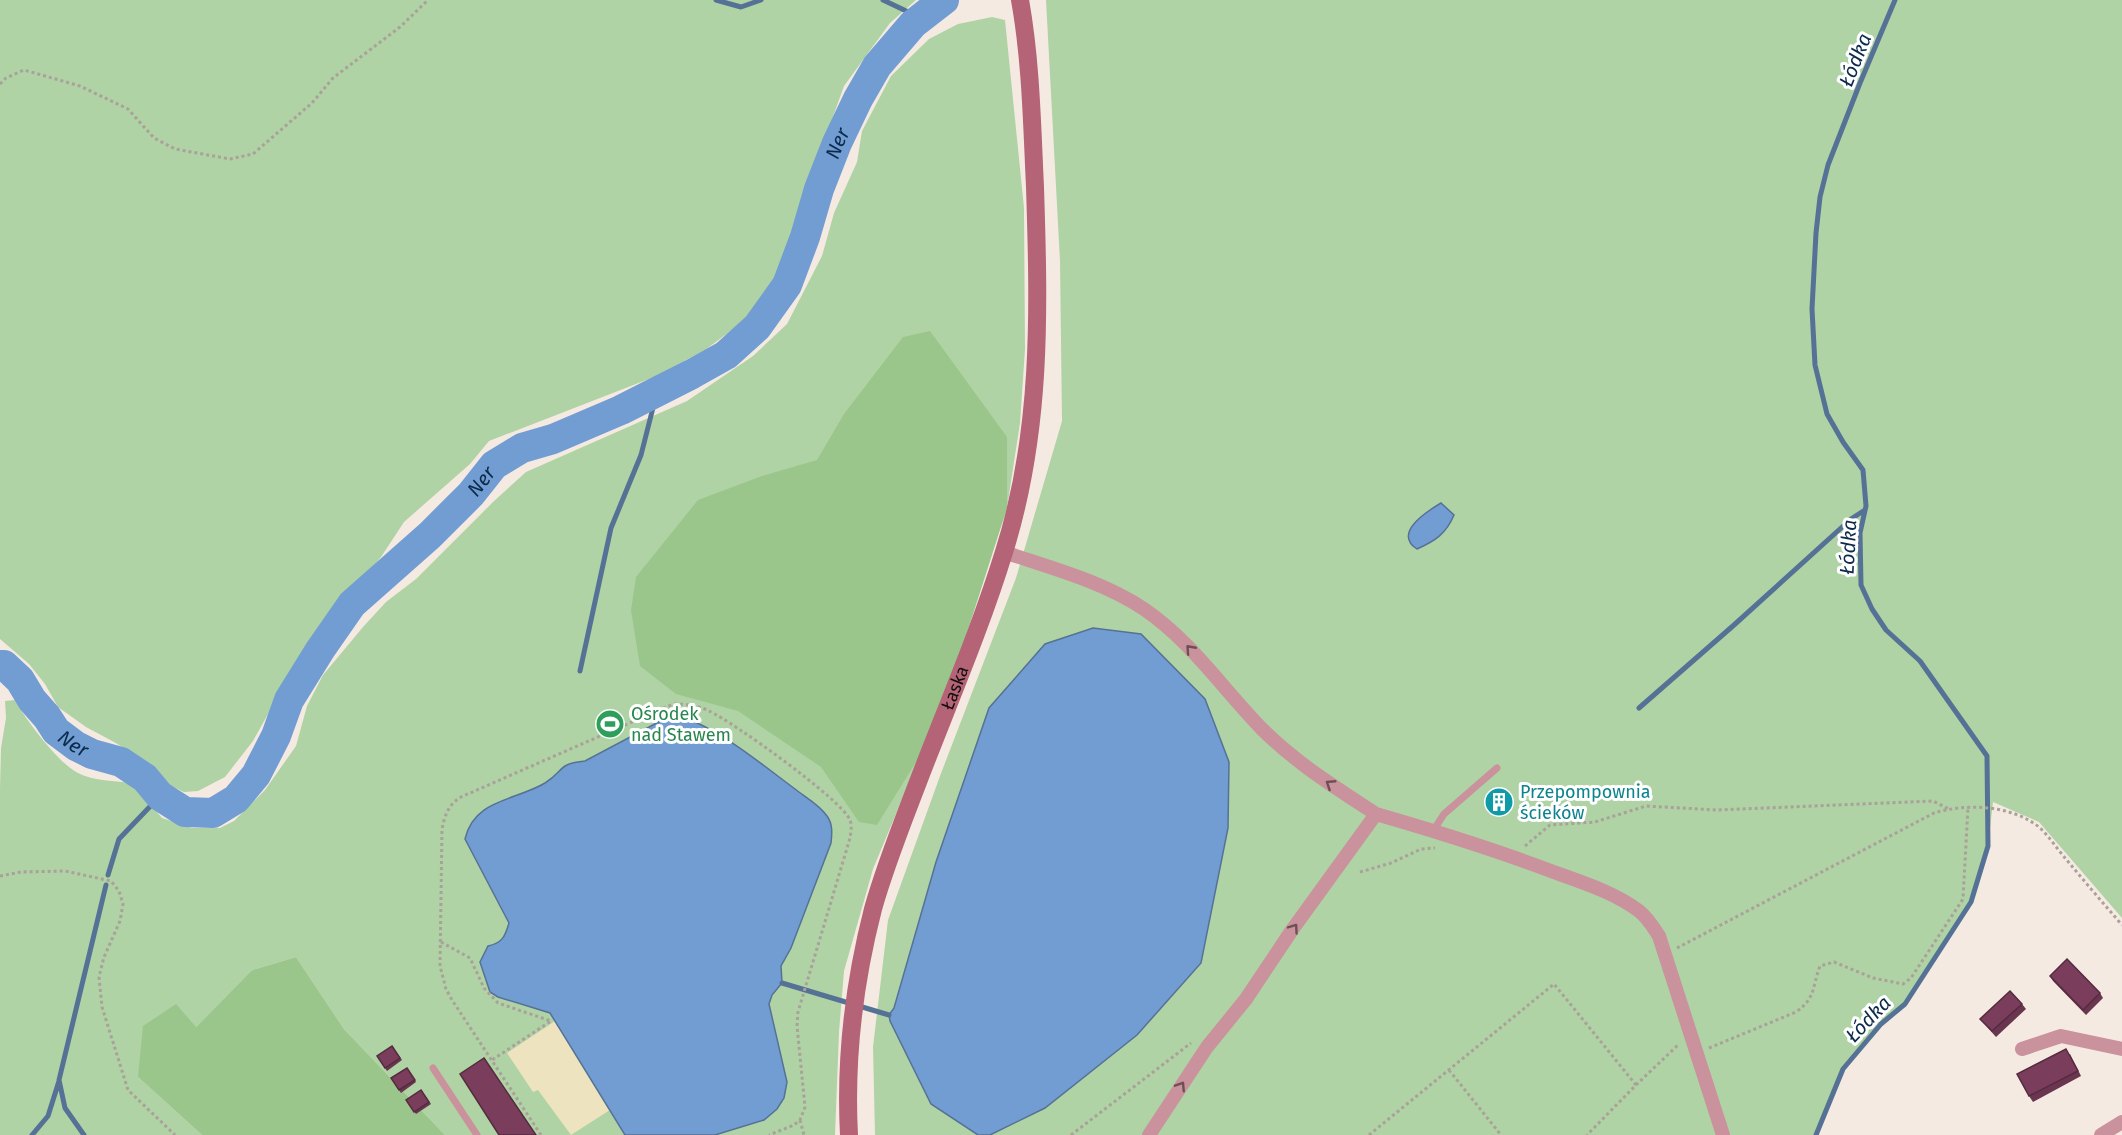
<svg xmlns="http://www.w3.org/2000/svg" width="2122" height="1135" font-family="'Fira Sans',sans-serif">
<rect width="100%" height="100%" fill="#f5eae1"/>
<path fill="#afd3a4" d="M0,0H916L890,23L844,86L802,203L790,250L771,286L744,321L705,350L654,377L489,441L470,464L404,522L381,557L304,649L253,741L225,777L198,791L184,792L163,782L142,759L114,742L86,727L58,707L45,684L29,664L0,639Z
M1046,0H2122V918L2039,822L1993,802L1988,846L1971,902L1905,1004L1881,1024L1843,1069L1816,1135H875L873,1047L888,920L940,776L1016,578L1062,421L1060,261Z
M992,17L1005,20L1024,208L1025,349L1020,423L1007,508L921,754L873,869L844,971L839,1032L835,1135H445L344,1029L296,957L252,970L196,1027L138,1077L202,1135H0V789L1,748L6,718L5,701L15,700C25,719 59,764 78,773C94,781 115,781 133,783L162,818L192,828H220L234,821L265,790L296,746L307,706L323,675L363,627L386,602L416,579L493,502L526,472L687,401L753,356L787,324L822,256L834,213L857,162L862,131L891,76L929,39L958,24Z"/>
<path fill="#9ac68c" d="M930,331L1007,437V508L966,636L921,754L877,825L859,822L821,767L738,711L676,694L640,666L631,610L636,577L698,500L762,476L817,460L844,414L903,337Z
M296,957L344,1029L445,1135H202L138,1077L143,1026L176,1004L196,1027L252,970Z"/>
<path fill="#ede3be" d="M555,1021L610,1110L571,1135L538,1090L533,1092L507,1053Z"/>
<path fill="#729dd2" stroke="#557296" stroke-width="1.5" d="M1441,503L1454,515C1446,534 1435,541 1417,549C1414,547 1411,545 1410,542C1401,527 1431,509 1441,503Z
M1093,628L1141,634L1205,699L1229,762L1228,828L1201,963L1137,1035L1045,1108L990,1135H978L931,1104L890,1021L889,1015L894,1008L936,862L989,708L1045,644Z
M681,716C722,731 760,763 795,789C805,797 820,805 827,816C833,824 832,834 831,843L791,948L781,966L782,983L772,995L769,1004L787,1082L784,1098L777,1109L764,1120L715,1135H625L550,1013L498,997L490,992L480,962L488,946C502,943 505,937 509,923L465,839C474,799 515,801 545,783C565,770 557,764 585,761L666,718Z"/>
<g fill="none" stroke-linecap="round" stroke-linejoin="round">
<path stroke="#557296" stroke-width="5" d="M716,0L741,7L761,0
M883,0L921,18
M580,671L611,528L641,455L657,392
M1639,708L1734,625L1851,519L1865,510
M108,875L119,839L160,796
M782,983L889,1015
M32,1135L48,1116L59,1081
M84,1135L65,1108L59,1080L106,885
M1816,1135L1843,1069L1881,1024L1905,1004L1971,902L1988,846L1987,756L1920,661L1886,630L1872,609L1861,585L1860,533L1866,506L1863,470L1843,442L1827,414L1815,365L1812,309L1816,233L1820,197L1828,165L1860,83L1895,0"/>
<path stroke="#729dd2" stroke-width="30" id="s1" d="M0,665H4L20,680L32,700L47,717L56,731L76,746L92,754L121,762L145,778L160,796L185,812L213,813L236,799L256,775L276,736L289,700L320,650L352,604L430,535L471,494L494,465L522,448L553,439L621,410L692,374L726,355L757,327L787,285L805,237L819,189L837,143L858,99L877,66L913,24L944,0"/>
<path stroke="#a9a19a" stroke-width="3" stroke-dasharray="3 3" stroke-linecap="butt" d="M0,84L6,78L24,70L80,86L128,109L154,138L175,149L230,159L253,154L312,103L333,78L400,27L428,0
M1525,846L1550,825L1595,822L1646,806L1716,810L1933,801L1949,809
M1360,872L1391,863L1421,849L1435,848
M0,876L21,872L65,871L111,881L119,891L123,904L120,921L104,957L99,977L102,1007L128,1090L175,1135
M441,942L470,958L484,988L498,1003L551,1021L492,1060
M1677,948L1934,813C1967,803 2011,805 2039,827C2049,836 2057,849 2066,859C2084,881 2103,903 2122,925
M1709,1048L1796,1012C1816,998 1812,987 1820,966L1834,962L1873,978L1903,984L1911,978L1963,899L1968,807
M1449,1070L1501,1135
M1636,1085L1678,1045
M800,1120L804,1135
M541,1135L452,1000L446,989L440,966L442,829C445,815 448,805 461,797L673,704C686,704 697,705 709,711C733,722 841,799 850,820C852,825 851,832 850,838L798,1012L797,1026L805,1107L800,1120L794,1125L769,1135
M1071,1135L1191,1043
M1369,1135L1554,984L1636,1085L1587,1135"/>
<path stroke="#ca929d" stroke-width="7" d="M1433,831L1444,814L1497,768
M433,1068L477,1135"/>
<path stroke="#ca929d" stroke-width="14" d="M1004,552C1051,568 1102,581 1144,609C1191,641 1223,689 1262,729C1296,763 1336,788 1376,814L1292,930L1246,999L1207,1047L1149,1135
M1376,814C1435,831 1493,849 1551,871C1581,882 1614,892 1639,911C1648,918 1653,927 1659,936L1723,1135
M2022,1049L2061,1036L2122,1049
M2101,1135L2122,1122"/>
<path stroke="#b46476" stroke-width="18" id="s2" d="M849,1135C845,1059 854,983 873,909C885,866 902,824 918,782C947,706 980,630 1004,552C1042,431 1039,312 1035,187C1032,125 1031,61 1020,0"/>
</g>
<path fill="#69354f" d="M1498,788L1510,802L1499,813L1487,799Z
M2050,976L2100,993L2103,998L2086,1015L2053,981Z
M2022,1004L2026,1009L1996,1037L1980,1019Z
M392,1046L402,1060L387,1071L377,1056Z
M2070,1054L2081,1076L2033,1102L2029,1096Z
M407,1068L416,1082L401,1093L391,1078Z
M421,1090L431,1104L416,1114L406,1100Z"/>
<path fill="#7a3e5c" stroke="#552b40" stroke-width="1.5" d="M1498,788L1508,800L1497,810L1487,799Z
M2067,959L2100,993L2083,1010L2050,976Z
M2010,991L2022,1004L1992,1031L1980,1019Z
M392,1046L400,1058L385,1068L377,1056Z
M2066,1049L2078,1071L2029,1096L2017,1074Z
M484,1058L536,1135H499L460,1074Z
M407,1068L415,1080L399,1090L391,1078Z
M421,1090L429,1102L414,1112L406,1100Z"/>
<defs><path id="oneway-chevron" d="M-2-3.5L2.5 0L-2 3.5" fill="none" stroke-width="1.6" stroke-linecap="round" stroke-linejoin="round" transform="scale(1.5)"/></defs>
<g stroke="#6e5054">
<use href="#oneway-chevron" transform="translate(1190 649) rotate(-132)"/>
<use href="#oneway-chevron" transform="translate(1330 784) rotate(-147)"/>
<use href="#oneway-chevron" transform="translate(1294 928) rotate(-55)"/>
<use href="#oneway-chevron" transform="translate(1181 1086) rotate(-57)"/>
</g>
<defs>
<g id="stadium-disc" transform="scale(1.5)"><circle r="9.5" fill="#2e9e5b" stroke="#fff"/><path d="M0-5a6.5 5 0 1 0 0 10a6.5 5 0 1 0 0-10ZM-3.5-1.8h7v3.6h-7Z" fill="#fff"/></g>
<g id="building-disc" transform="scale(1.5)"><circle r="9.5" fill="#0f9aa8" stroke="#fff"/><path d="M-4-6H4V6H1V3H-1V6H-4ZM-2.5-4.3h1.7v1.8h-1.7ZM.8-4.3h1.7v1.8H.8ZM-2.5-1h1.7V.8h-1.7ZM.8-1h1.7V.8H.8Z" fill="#fff"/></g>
</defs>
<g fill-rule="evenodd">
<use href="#stadium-disc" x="610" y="724"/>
<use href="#building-disc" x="1499" y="802"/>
</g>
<g text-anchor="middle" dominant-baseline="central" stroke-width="6" stroke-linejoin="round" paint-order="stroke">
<g font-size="18" fill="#110e0b" stroke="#fff">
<text stroke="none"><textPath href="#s2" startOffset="464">Łaska</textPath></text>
</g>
<g font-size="18" fill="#27864d" stroke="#fff" text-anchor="start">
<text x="631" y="714">Ośrodek<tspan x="631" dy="21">nad Stawem</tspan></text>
</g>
<g font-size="18" fill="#0d838f" stroke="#fff" text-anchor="start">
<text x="1520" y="792">Przepompownia<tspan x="1520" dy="21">ścieków</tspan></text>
</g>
<g font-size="20" font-style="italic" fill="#0b2a4c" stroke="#fff">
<text transform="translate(1855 60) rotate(-68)">Łódka</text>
<text stroke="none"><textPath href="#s1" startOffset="1227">Ner</textPath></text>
<text stroke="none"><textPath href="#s1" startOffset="705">Ner</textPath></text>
<text transform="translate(1848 547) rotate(-87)">Łódka</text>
<text stroke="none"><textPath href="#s1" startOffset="110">Ner</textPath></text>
<text transform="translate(1868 1019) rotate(-46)">Łódka</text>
</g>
</g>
</svg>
